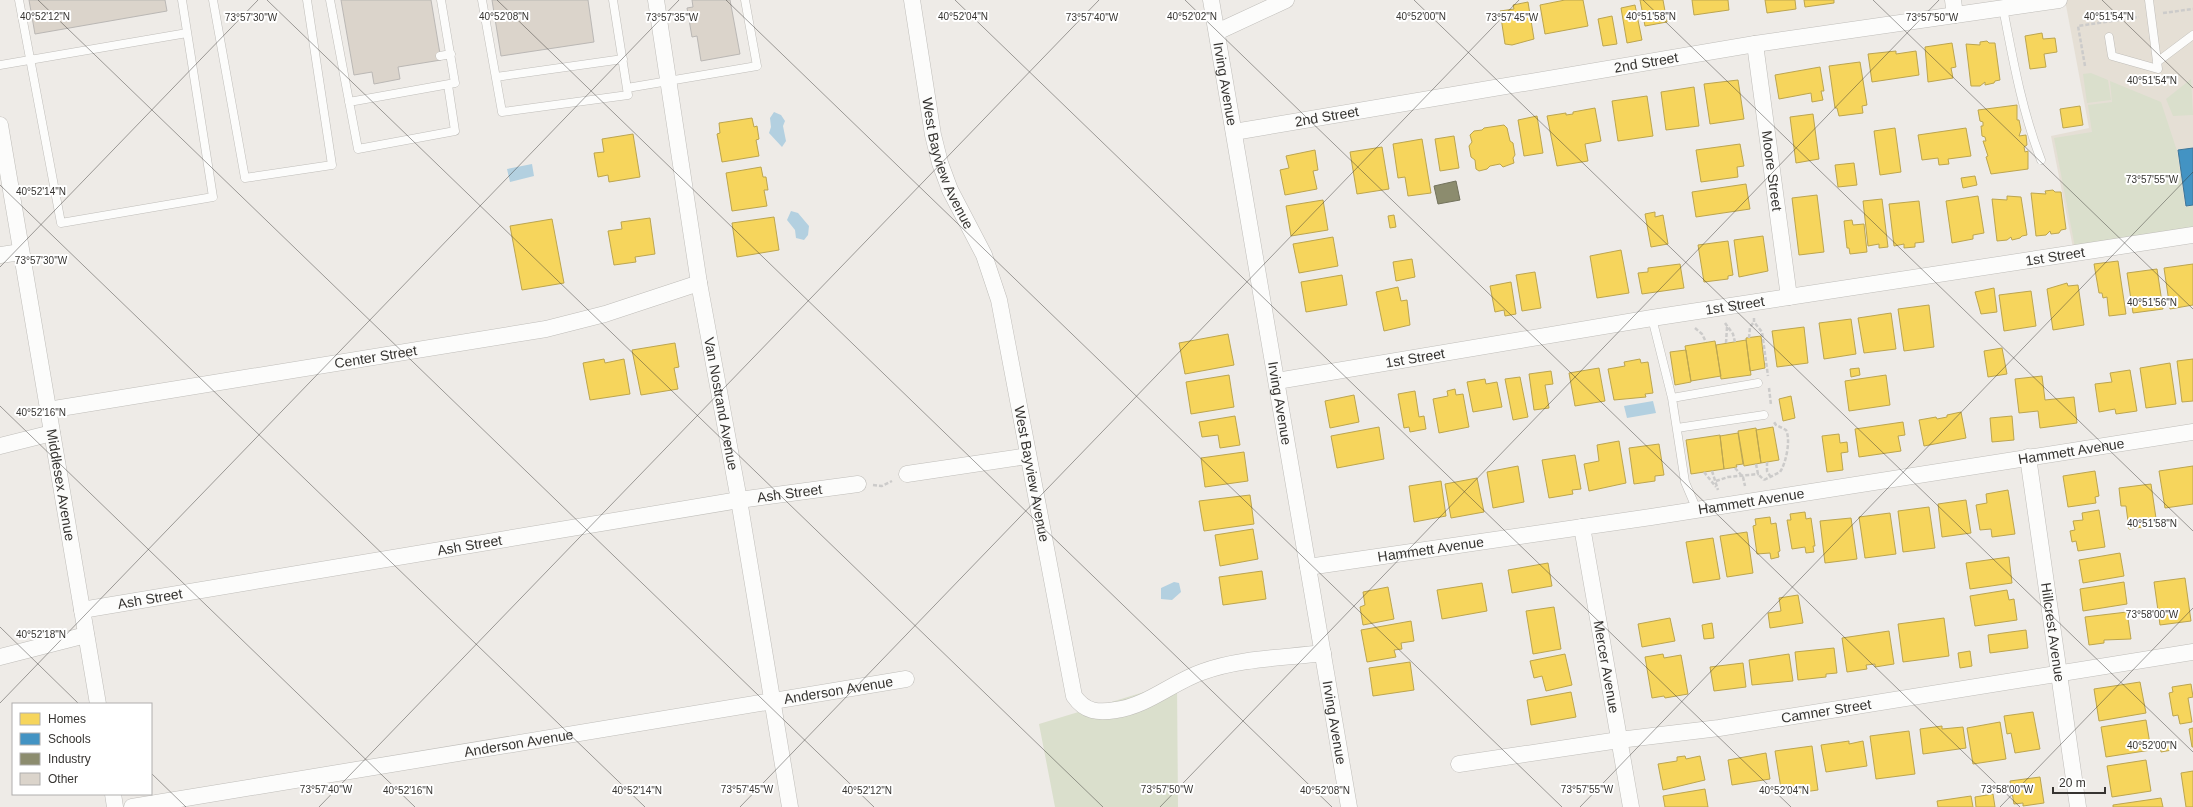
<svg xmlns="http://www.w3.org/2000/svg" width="2193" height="807" font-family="Helvetica,sans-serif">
<rect width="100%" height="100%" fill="#eeebe7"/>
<path fill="#e5dfd5" d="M2065,0H2193V235L2074,253L2051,136L2089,128Z"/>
<path fill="#dadfcc" d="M2091,73L2108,80L2111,100L2087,103L2083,74Z
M2191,79L2193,115L2173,116L2166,99Z
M2110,81L2161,102L2177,151L2185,207L2193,206V227L2075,247L2054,138L2092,132L2088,105L2112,102Z
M1177,682L1178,807H1055L1039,724Z"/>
<path fill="#b3d0e0" d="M774,112L781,115L785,121L783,126L786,141L782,147L769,133L771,127L770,118Z
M532,164L534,176L510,182L507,169Z
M791,211L798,213L809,226L808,235L804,240L796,238L795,230L787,220Z
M1653,401L1656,413L1627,418L1624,406Z
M1174,582L1179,583L1181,592L1172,600L1161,599V588Z"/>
<path fill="#f6d55c" stroke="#bca54f" d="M1565,0H1583L1588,26L1545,34L1540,5Z
M1640,0H1663L1667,22L1645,26Z
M1692,0H1728L1729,10L1694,15Z
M1765,0H1795L1796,9L1767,13Z
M1804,0H1834V3L1805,7Z
M1528,2L1534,39L1512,45L1505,44L1500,11L1514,9L1513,5Z
M1635,5L1642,40L1627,43L1621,8Z
M1612,16L1617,44L1603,46L1598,19Z
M2042,33L2043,39L2055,38L2057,52L2044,54L2046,67L2030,69L2025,36Z
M1987,41L1989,43H1995L2000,80L1995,81L1994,83L1985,85V82L1980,86H1971L1966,44L1980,45V42Z
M1952,43L1956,67L1951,68L1953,78L1928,82L1925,47Z
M1896,51V54L1916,51L1919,75L1872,82L1868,54Z
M1860,62L1867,105L1862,106L1863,113L1839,116L1837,108H1835L1829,66Z
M1820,67L1824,91H1821L1823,100L1812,102L1811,93L1779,99L1775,75Z
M1738,80L1744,119L1710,124L1704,84Z
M1694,87L1699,126L1666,130L1661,92Z
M1647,96L1653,136L1618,141L1612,101Z
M2017,105V120H2019L2021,130L2019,136L2026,135L2027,145L2024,147L2025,152L2028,151V169L1991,174L1986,157L1988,156L1983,141H1986L1985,137L1982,136L1981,126H1983V122L1980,121L1978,110Z
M2080,106L2083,125L2063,128L2060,109Z
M1595,108L1601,141L1585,144L1588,161L1557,166L1547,116L1566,113V115L1573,114V112Z
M1813,114L1819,159L1796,163L1790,117Z
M1537,116L1543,153L1524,156L1518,120Z
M752,118L754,127L757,126L759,139L756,140L759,156L722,162L717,134L720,133L719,123Z
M1504,125L1507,128L1510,141L1513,143L1515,155L1513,158L1514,163L1503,167L1500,164L1490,166L1487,169L1479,171L1476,169L1475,160L1471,157L1469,146L1472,142L1470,135L1474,131L1482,130L1484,128Z
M1895,128L1901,172L1880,175L1874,131Z
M1966,128L1971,156L1948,159L1949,164L1939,165L1938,158L1922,160L1918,135Z
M633,134L640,177L609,182L608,175L598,177L594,153L604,152L602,139Z
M1454,136L1459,168L1440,171L1435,139Z
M1422,139L1431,193L1408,196L1405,177L1398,178L1393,144Z
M1740,144L1744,166L1737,167L1738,177L1701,182L1696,150Z
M1382,147L1389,189L1357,194L1350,152Z
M1315,150L1318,170L1313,171L1317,189L1285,195L1280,170L1289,168L1286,156Z
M1854,163L1857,185L1838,187L1835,165Z
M761,167L763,177H766L768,190H764L767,206L732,211L726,173Z
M1975,176L1977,185L1963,188L1961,178Z
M1746,184L1750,209L1696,217L1692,192Z
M2053,190L2055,192H2061L2066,229L2061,230L2059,233L2051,234L2050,231L2046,235L2036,236L2031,193L2046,194L2045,191Z
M1817,195L1824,252L1799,255L1792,198Z
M1978,196L1984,233L1973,235V239L1952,243L1946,201Z
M2007,196L2021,197L2027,235L2022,236L2020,238L2012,240L2011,237L2007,240L1997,241L1992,199L2007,200Z
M1882,199L1888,247L1879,248V244L1868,246L1863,201Z
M1323,200L1328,230L1291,236L1286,206Z
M1919,201L1924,242L1915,243V247L1904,248V244L1894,246L1889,204Z
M1655,212V217L1663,215L1668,244L1651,247L1645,214Z
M1394,215L1396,227L1390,228L1388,216Z
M774,217L779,250L737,257L732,223Z
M650,218L655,254L635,257L636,262L614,265L608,231L622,229L621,222Z
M552,219L564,283L522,290L510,226Z
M1852,220L1853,225L1864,224L1867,252L1850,254L1849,248H1847L1844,221Z
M1763,236L1768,271L1739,277L1734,240Z
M1333,237L1338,266L1299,273L1293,244Z
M1728,241L1733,275L1728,276V279L1704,282L1698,245Z
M1621,250L1629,293L1597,298L1590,256Z
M1412,259L1415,277L1396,281L1393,262Z
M2118,261L2126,314L2109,316L2107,297L2103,298L2102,293H2099L2094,264Z
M1680,264L1684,288L1642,294L1638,273L1648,272V268Z
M2193,264V305L2170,309L2164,268Z
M2157,269L2163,309L2133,313L2127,273Z
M1535,272L1541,308L1522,311L1516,275Z
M1342,275L1347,305L1306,312L1301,282Z
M1511,282L1516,314L1505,316L1504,310L1495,312L1490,286Z
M2067,283L2068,286L2078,285L2084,325L2053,330L2047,289Z
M1398,287L1401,301L1407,300L1410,325L1384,331L1376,292Z
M1994,288L1997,312L1981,314L1975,292Z
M2031,291L2036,326L2004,331L1999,295Z
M1929,305L1934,347L1904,351L1898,309Z
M1891,313L1896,349L1864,353L1858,318Z
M1851,319L1856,354L1824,359L1819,323Z
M1804,327L1808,363L1777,367L1772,331Z
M1228,334L1234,365L1185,374L1179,343Z
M1761,336L1765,368L1750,371L1746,338Z
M1746,340L1751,375L1721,379L1716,345Z
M1715,341L1721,376L1691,381L1685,346Z
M675,343L679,367L674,368L678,389L641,395L632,350Z
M2002,348L2007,374L1988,377L1984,351Z
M1686,350L1691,382L1675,385L1670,352Z
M604,359L605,363L624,359L630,394L590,400L583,363Z
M1640,359L1641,363L1648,362L1653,393L1645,394L1646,397L1614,400L1608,369L1625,366L1624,362Z
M2193,359V401L2182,402L2177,361Z
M2170,363L2176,404L2146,408L2140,368Z
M1599,368L1605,401L1575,406L1569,373Z
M1859,368L1860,375L1851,377L1850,369Z
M2130,370L2137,411L2116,414L2115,409L2099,412L2095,384L2112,382L2110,373Z
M1551,371L1553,384L1545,385L1549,408L1534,410L1529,374Z
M1229,375L1234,407L1191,414L1186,382Z
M1886,375L1890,405L1849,411L1845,381Z
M2042,376L2045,400L2074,397L2077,423L2040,428L2038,411L2019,413L2015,379Z
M1520,377L1528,417L1513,420L1505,379Z
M1485,379L1486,384L1497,382L1502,407L1473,412L1467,382Z
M1455,389L1456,395L1463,394L1469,427L1439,433L1433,399L1448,396L1447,391Z
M1415,391L1419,417L1424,416L1426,429L1410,432L1409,427L1404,428L1398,394Z
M1354,395L1359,422L1330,428L1325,401Z
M1791,396L1795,418L1783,421L1779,399Z
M1961,412L1966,438L1924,446L1919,420L1936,417L1937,419L1947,417V415Z
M1235,416L1240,445L1220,448L1218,435L1202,437L1199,422Z
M2012,416L2014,440L1992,442L1990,418Z
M1903,422L1905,435L1898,436L1901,451L1859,457L1855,429Z
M1379,427L1384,459L1337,468L1331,436Z
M1773,427L1779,460L1761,463L1756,430Z
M1756,428L1761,463L1744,466L1738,431Z
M1738,433L1743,464L1736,465L1737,467L1724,469L1720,436Z
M1839,434L1840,443L1847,442L1848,452L1841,453L1843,470L1827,472L1822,436Z
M1720,435L1724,469L1691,474L1686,440Z
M1619,441L1626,483L1589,491L1584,464L1599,461L1597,445Z
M1659,444L1664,475L1655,476V481L1634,484L1629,448Z
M1244,452L1248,481L1205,487L1201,458Z
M1575,455L1581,489L1572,490L1573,494L1549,498L1542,460Z
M1518,466L1524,502L1493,508L1487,472Z
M2193,466V504L2165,508L2159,471Z
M2095,471L2099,496L2095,497L2096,503L2068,507L2063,476Z
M1477,478L1484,512L1451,518L1445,484Z
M1441,481L1446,516L1414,522L1409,486Z
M2151,484L2157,525L2129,529L2126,506H2121L2119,488Z
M2008,490L2015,534L1992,537L1991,529L1980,530L1976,505L1987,503L1986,494Z
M1250,495L1254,524L1204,531L1199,501Z
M1966,500L1971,533L1942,537L1938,504Z
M1929,507L1935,548L1903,552L1898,511Z
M2099,510L2105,547L2078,551L2076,541L2072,542L2070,531L2075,530L2073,521L2083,520L2082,513Z
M1805,512L1806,519L1811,518L1815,546H1813L1814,552L1806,553L1805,547L1792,549L1787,520H1791L1790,514Z
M1890,513L1896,554L1865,558L1859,517Z
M1770,517L1771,524L1776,523L1780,551L1778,552L1779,557L1771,559L1770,553L1757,554L1753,526L1756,525L1755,519Z
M1851,518L1857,559L1825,563L1820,521Z
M1253,529L1258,559L1220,566L1215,535Z
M1747,532L1753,573L1727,577L1720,536Z
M1713,538L1720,579L1693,583L1686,542Z
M2120,553L2124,576L2083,583L2079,560Z
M2009,557L2012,583L1970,589L1966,563Z
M1548,563L1552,586L1512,593L1508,570Z
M1262,571L1266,599L1223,605L1219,577Z
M2185,578L2191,621L2160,625L2154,582Z
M2124,582L2127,604L2083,611L2080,589Z
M1482,583L1487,611L1442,619L1437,590Z
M1388,587L1394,619L1363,625L1360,607L1365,605L1363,592Z
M2007,590L2009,600L2014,599L2017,620L1975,626L1970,596Z
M1798,595L1803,623L1770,628L1768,613L1781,611L1779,598Z
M1554,607L1561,649L1533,654L1526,611Z
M2127,612L2131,639L2104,640V643L2089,645L2085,617Z
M1670,618L1675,641L1642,647L1638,624Z
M1944,618L1949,656L1903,662L1898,624Z
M1411,621L1414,641L1401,643L1402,649L1394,650L1396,657L1367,662L1361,630Z
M1712,623L1714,638L1704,639L1702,625Z
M2026,630L2028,648L1990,653L1988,635Z
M1889,631L1894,664L1875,667V664L1866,665L1867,669L1847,672L1842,638Z
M1834,648L1837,673L1826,674V677L1798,680L1795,652Z
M1970,651L1972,666L1960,668L1958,653Z
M1565,654L1572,685L1546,691L1542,676L1534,678L1530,661Z
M1663,654L1664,658L1681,655L1688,694L1665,698L1664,696L1652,698L1645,657Z
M1789,654L1793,681L1752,685L1749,660Z
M1410,662L1414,690L1373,696L1369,668Z
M1743,663L1746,687L1714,691L1710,667Z
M2140,682L2146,713L2099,721L2094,689Z
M2191,684L2193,697L2188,698L2192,722L2180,724L2178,715L2173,716L2169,693L2173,692L2172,687Z
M1571,692L1576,717L1531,725L1527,700Z
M2033,712L2040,749L2015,753L2011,733L2007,734L2004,716Z
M2146,720L2151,750L2106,757L2101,727Z
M2000,722L2006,759L1973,764L1967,728Z
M1942,726V729L1963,727L1966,748L1923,754L1920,729Z
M2193,728V747H2192L2189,729Z
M1909,731L1915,774L1876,779L1870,736Z
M1849,741V744L1863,741L1867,766L1826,772L1821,745Z
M2171,741L2172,750L2161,752L2160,742Z
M1812,746L1818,790L1782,795L1775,751Z
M1766,753L1770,779L1732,785L1728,760Z
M1685,756L1686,759L1700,756L1705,780L1663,790L1658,764L1677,761V757Z
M2146,760L2151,791L2112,797L2107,766Z
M2193,771V807H2186L2181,773Z
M2040,777L2044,803L2023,806V803L2014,804L2010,781Z
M1705,789L1708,807H1665L1663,796Z
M1993,794L1995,807H1976L1975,797Z
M1971,796L1973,807H1938L1937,801Z
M2161,798L2163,807H2113V805Z"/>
<path fill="#4393c3" stroke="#3f7697" d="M2193,148V205L2186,206L2178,150Z"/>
<path fill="#8c8c6e" stroke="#72725c" d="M1456,181L1460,200L1438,204L1434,186Z"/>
<path fill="#dbd4cb" stroke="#bab7b4" d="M29,0H165L167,11L35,34Z
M341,0H431L441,60L398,67L400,79L374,84L372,72L354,75Z
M492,0H588L594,42L501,56Z
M692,0H730L740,54L701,61L697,36L692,37L687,8L693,7Z"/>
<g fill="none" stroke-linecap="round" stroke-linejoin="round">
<g stroke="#bfbdb9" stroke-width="9">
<path id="lane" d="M19,0L61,223L213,197L182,0
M213,0L245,178L332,165L307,0
M330,0L358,149L455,131L448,85
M482,0L502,112L628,95L613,0
M2003,8C2013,60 2022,111 2041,160
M2109,37L2112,56L2158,69L2149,0
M440,56L451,54
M2157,62L2193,35
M0,65L187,33
M496,77L623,59
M627,88L757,66L745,0
M349,102L455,83L441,0
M1652,318L1672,398L1685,482L1697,510
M1672,398L1758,383
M1677,428L1764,415"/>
</g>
<g stroke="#bfbdb9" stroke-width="17">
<g id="street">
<path id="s1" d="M656,0L699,283L739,500L790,807"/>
<path id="s2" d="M912,0L933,135L940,163L950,190L984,255L999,300L1074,696C1085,712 1098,713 1116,710C1147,706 1173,682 1202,672C1240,658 1284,658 1323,653"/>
<path id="s3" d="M1211,0L1349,807"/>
<path d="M1953,0L1955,15"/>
<path d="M1217,32L1286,0"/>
<path id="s4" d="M1755,44L1789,297"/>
<path id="s5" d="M0,125L98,704"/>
<path id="s6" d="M1234,132L1755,44L2059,0"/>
<path d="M0,255L21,252"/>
<path id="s7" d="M1277,381L1652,318L2193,235"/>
<path id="s8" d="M48,410L546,329L605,314L699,283"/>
<path d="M0,446L52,433"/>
<path id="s9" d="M2028,457L2078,807"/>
<path d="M907,474L1028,456"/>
<path id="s10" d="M1582,527L1631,807"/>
<path id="s11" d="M1308,567L1651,517L2193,432"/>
<path id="s12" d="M82,610L739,500L858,484"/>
<path d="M0,657L86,635"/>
<path id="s13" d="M1459,764L1619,740L1719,728L2193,652"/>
<path d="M113,794L115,807"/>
<path id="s14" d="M132,807L906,679"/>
</g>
</g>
<path stroke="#cccbca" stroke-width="2.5" stroke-dasharray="4 2" stroke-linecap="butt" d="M2163,13L2193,9
M2085,66L2078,26L2139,17
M1754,318V322L1762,332L1768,376
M1725,323L1733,334L1735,342
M1695,328L1702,334L1706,342
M1749,338L1750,327L1754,322
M1726,343L1727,327
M1769,388L1771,405
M1767,462V471L1770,476
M1756,464L1758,474L1764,480
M1735,468L1743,477L1745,486
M1712,471L1718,490
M1704,472L1716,487
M1764,480L1780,472C1786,463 1791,440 1786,430L1776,425L1774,422
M1716,481L1728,477L1759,474
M873,485L882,486L892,481"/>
<use href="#lane" stroke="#fcfcfb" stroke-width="8"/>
<use href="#street" stroke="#fcfcfb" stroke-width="16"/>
</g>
<path fill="none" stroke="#363431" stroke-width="1" stroke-opacity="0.45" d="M38,0L874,807M267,0L1103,807M497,0L1332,807M726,0L1562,807M955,0L1791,807M1185,0L2020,807M1414,0L2193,752M1643,0L2193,531M1873,0L2193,309M2102,0L2193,88M0,185L645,807M0,267L258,0M0,406L415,807M0,627L79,704M0,703L679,0M151,773L186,807M319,807L1099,0M740,807L1519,0M1160,807L1939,0M1580,807L2193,172M2000,807L2193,608"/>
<g text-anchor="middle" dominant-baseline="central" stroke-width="4" stroke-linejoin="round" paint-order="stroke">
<g font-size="14" fill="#363431" stroke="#fff">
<text stroke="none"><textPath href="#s6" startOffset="418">2nd Street</textPath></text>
<text stroke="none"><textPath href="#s3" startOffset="85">Irving Avenue</textPath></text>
<text stroke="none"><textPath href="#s6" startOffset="94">2nd Street</textPath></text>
<text stroke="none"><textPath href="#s2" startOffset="168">West Bayview Avenue</textPath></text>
<text stroke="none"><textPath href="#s4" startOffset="128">Moore Street</textPath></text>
<text stroke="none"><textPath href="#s7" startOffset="788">1st Street</textPath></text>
<text stroke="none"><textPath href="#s7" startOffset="464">1st Street</textPath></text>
<text stroke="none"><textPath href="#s8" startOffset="332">Center Street</textPath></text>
<text stroke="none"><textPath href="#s7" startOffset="140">1st Street</textPath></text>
<text stroke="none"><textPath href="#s3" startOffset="409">Irving Avenue</textPath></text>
<text stroke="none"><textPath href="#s1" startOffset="409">Van Nostrand Avenue</textPath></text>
<text stroke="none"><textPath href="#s11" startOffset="772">Hammett Avenue</textPath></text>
<text stroke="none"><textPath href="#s2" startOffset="492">West Bayview Avenue</textPath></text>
<text stroke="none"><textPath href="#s5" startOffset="365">Middlesex Avenue</textPath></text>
<text stroke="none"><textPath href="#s12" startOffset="717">Ash Street</textPath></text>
<text stroke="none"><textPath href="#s11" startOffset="448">Hammett Avenue</textPath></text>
<text stroke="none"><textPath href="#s12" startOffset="393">Ash Street</textPath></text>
<text stroke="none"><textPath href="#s11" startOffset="124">Hammett Avenue</textPath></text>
<text stroke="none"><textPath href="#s12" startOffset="69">Ash Street</textPath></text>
<text stroke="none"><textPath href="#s9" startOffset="177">Hillcrest Avenue</textPath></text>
<text stroke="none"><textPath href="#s10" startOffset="142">Mercer Avenue</textPath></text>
<text stroke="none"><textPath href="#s14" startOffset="716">Anderson Avenue</textPath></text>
<text stroke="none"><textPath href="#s13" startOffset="371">Camner Street</textPath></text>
<text stroke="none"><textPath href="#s3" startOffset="733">Irving Avenue</textPath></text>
<text stroke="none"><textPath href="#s14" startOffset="392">Anderson Avenue</textPath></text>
</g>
</g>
<g font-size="10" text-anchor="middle" fill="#363431" stroke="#fff" stroke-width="4" stroke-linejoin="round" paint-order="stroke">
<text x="2109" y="20">40°51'54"N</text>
<text x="45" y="20">40°52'12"N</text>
<text x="1192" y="20">40°52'02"N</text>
<text x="1421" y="20">40°52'00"N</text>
<text x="1651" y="20">40°51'58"N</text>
<text x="504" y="20">40°52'08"N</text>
<text x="963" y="20">40°52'04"N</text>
<text x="251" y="21">73°57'30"W</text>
<text x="672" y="21">73°57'35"W</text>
<text x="1092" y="21">73°57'40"W</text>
<text x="1512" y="21">73°57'45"W</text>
<text x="1932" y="21">73°57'50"W</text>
<text x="2152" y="84">40°51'54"N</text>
<text x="2152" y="183">73°57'55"W</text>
<text x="41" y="195">40°52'14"N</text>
<text x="41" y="264">73°57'30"W</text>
<text x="2152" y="306">40°51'56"N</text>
<text x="41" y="416">40°52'16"N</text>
<text x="2152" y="527">40°51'58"N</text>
<text x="2152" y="618">73°58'00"W</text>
<text x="41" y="638">40°52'18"N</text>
<text x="2152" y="749">40°52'00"N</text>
<text x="326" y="793">73°57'40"W</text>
<text x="747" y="793">73°57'45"W</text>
<text x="1167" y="793">73°57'50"W</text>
<text x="1587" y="793">73°57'55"W</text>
<text x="2007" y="793">73°58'00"W</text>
<text x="408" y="794">40°52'16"N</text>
<text x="637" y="794">40°52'14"N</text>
<text x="867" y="794">40°52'12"N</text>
<text x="1325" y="794">40°52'08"N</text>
<text x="1784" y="794">40°52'04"N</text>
</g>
<rect x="12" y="703" width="140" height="92" fill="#ffffff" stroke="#afaead"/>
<rect x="20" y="713" width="20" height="12" fill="#f6d55c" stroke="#afaead"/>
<text x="48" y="723" font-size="12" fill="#363431">Homes</text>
<rect x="20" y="733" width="20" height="12" fill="#4393c3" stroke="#afaead"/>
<text x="48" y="743" font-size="12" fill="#363431">Schools</text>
<rect x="20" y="753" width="20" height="12" fill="#8c8c6e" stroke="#afaead"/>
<text x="48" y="763" font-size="12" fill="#363431">Industry</text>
<rect x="20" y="773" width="20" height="12" fill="#dbd4cb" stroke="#afaead"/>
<text x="48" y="783" font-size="12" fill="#363431">Other</text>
<path d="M2053 787v6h52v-6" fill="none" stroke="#363431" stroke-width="2"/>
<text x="2059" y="787" font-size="12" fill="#363431" stroke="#ffffff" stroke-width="3" paint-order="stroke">20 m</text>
</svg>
